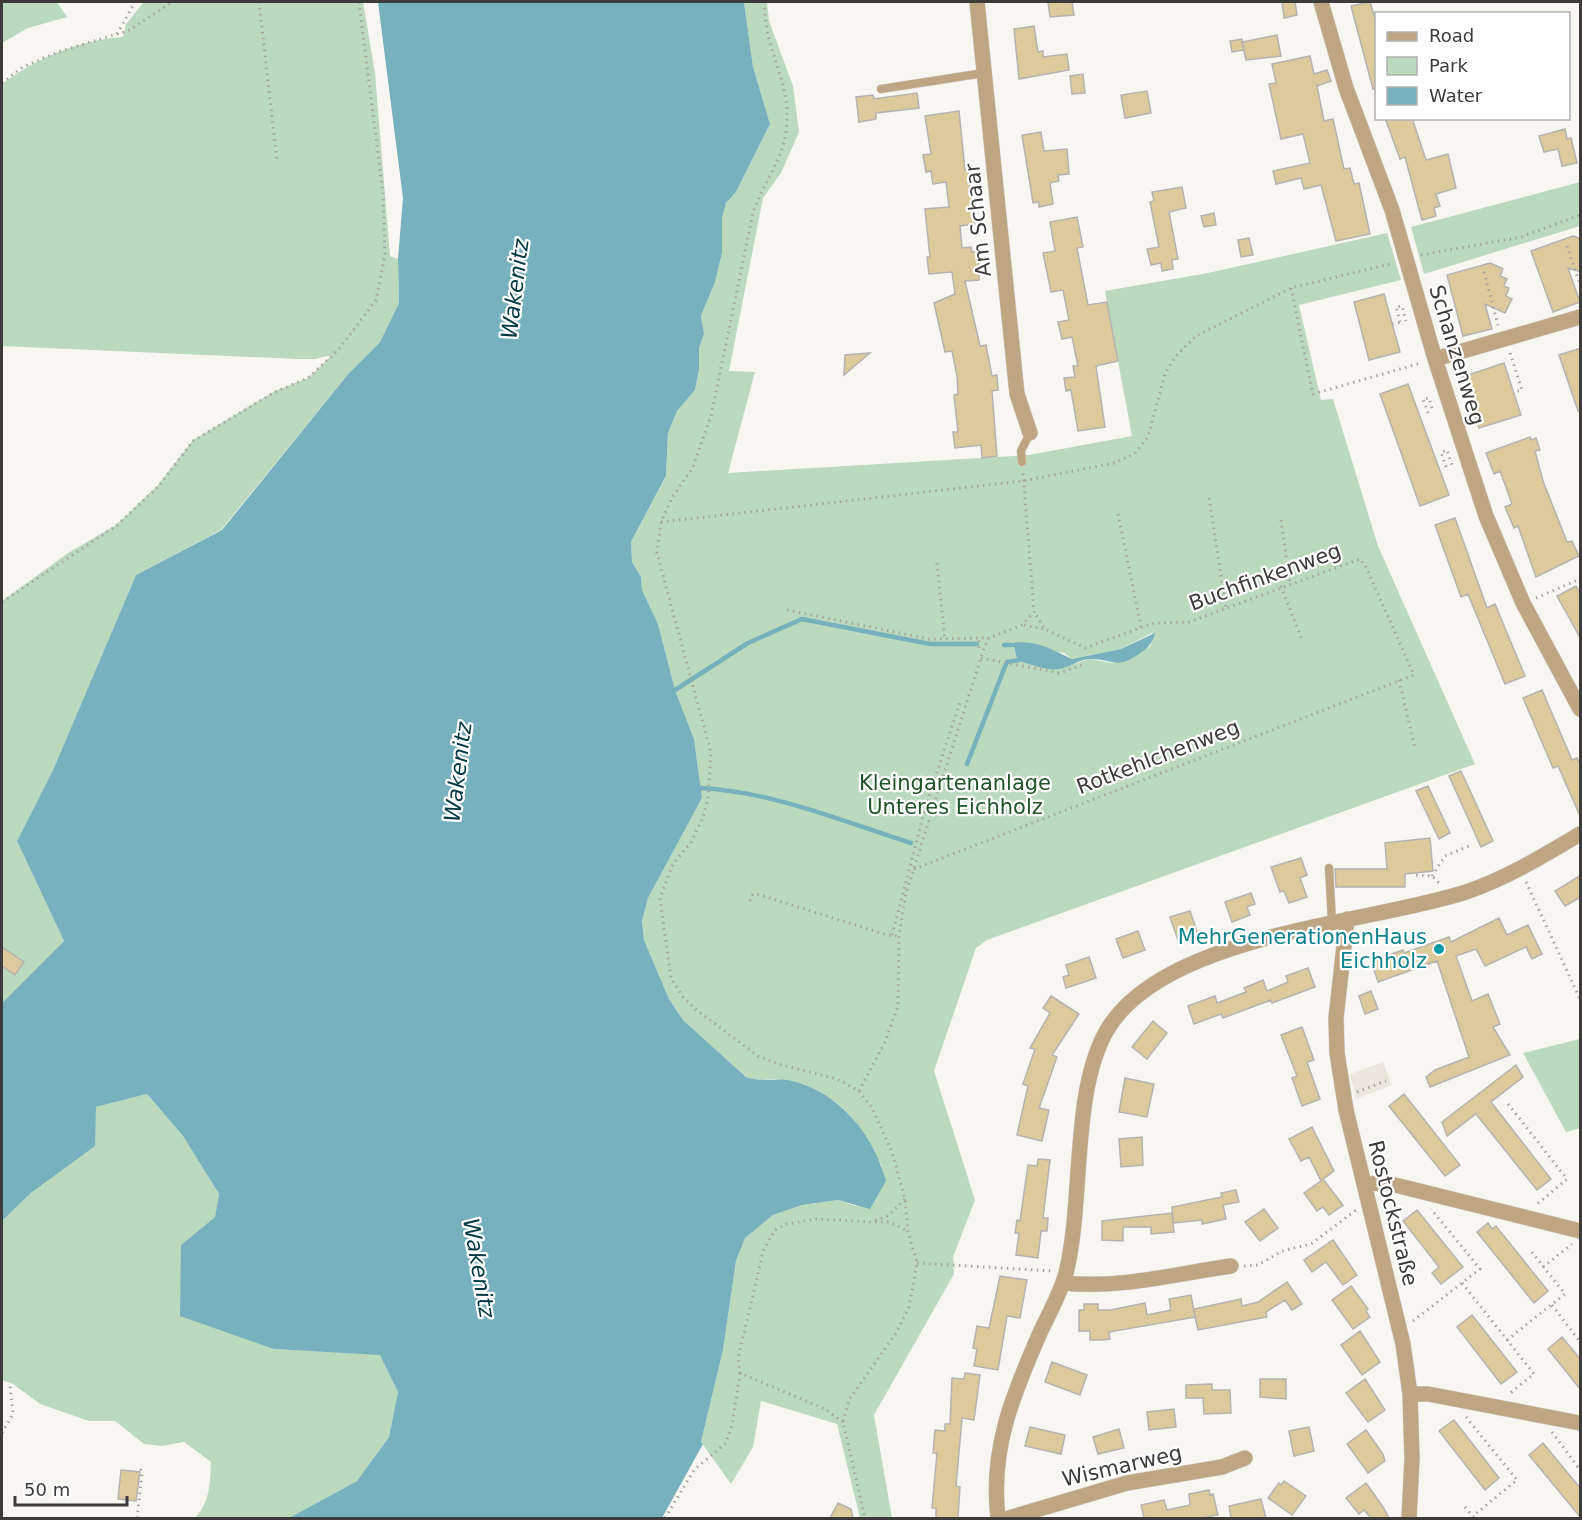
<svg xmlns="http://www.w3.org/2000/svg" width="1582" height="1520" font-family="'DejaVu Sans',sans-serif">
<rect width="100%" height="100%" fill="#f8f6f1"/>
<path fill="#ece7dd" d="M1383,1062L1392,1085L1356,1099L1350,1074Z"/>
<path fill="#bbd9bd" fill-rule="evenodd" d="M2,2H57L67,17L28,28L2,43Z
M144,2H363L375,73L390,256L398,259L399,303L380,342L349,373L221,530L136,575L53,770L17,841L64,941L2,1003V601L68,553L116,525L157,486L193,440L275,391L308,378L332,355L315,359H298L2,346V84C37,58 79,40 123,37L126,24Z
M744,2H767L769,21L793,86L799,132L781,173L763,198L729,371L755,372L728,473L1029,455L1132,436L1105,291L1208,273L1387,233L1401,280L1299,305L1321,400L1333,399L1378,546L1475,764L987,940L976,948L934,1071L975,1200L953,1257L954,1274L874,1415L892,1518H860L837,1424L761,1401L753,1447L731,1484L701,1442L723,1350L736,1261L745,1238L773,1215L802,1205L838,1200L856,1206L882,1166C852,1113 844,1096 782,1080C769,1077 759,1083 746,1077L683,1020L669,999L644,940L642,921L648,898L702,798L694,739L675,690L658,624L642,590L641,577L632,562L631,542L666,477L668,433L677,411L695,390L699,370V348L704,334L701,316L715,282L722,253V218L726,203L736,192L770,124L753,67ZM1152,633L1151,646L1112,663L1089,659L1059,669L1022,662L1015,654L1013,643L1064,653L1072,659L1121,649Z
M1580,182V226L1424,274L1411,227Z
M1580,1039V1128L1566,1132L1523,1053Z
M147,1094L183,1136L219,1194L215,1217L181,1245L274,1349L380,1354L398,1392L389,1437L357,1481L289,1518H195C210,1502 210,1484 211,1462L184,1442L162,1446L144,1444L115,1421H89L40,1404L13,1384L2,1380V1221L32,1192L96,1107Z"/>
<path fill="#77b1be" d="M378,2H744L753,67L770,124L736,192L726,203L722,218V253L715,282L701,316L704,334L699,348V370L695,390L677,411L668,433L666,476L631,542L632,562L641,577L642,590L658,624L675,690L694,739L702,798L648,898L642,921L644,940L669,999L683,1020L746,1077C761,1083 776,1077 792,1081C840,1093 873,1134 886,1181L870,1209L838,1200L802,1205L773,1215L745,1238L736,1261L723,1350L701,1442L703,1444L662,1518H289L357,1481L389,1437L398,1392L380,1355L274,1349L180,1316L181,1245L215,1217L219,1194L183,1136L147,1094L96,1107L95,1146L32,1192L2,1221V1003L64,941L17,841L53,770L136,575L222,530L349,373L380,342L399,303L398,259L403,198Z
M1155,633C1152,645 1148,647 1139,654C1116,670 1114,659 1090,659C1078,659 1070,668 1059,669C1048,671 1033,665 1022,662L1016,656L1013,643C1034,639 1054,650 1072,659L1121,649Z"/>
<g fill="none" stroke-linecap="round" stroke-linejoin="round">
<path stroke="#77b1be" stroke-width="4.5" d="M1004,645H1012
M1007,662L1019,660
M675,690L748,643L802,619L930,644H977
M967,764L1006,664
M700,788C770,791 845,822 911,843"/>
</g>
<path fill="#dcc99c" stroke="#b5b3af" stroke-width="1.5" d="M1048,2H1072L1074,15L1050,17Z
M1282,2H1295L1297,15L1284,18Z
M1370,2L1377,25V89H1373L1351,6Z
M1034,26L1038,52L1043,51V57L1067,54L1069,70L1019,79L1014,29Z
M1277,35L1281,56L1246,60L1242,42Z
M1242,39L1244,50L1232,52L1230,41Z
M1310,56L1314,74L1327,70L1331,81L1317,86L1324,121L1333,119L1344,169L1350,168L1354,184L1359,183L1370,234L1336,241L1321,185L1304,189L1301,178L1276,184L1273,171L1310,163L1303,134L1281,139L1269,84L1276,83L1272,64Z
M1083,74L1085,93L1072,94L1070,76Z
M1147,91L1151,113L1125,118L1121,95Z
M917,93L919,108L876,113V119L859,122L856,97L873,95L874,99Z
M959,111L965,170H968L975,224L960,226L962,248L971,247L972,252L978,251L979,268V280L965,281L980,346L986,345L992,376L997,375L998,390L992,391L997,456L982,458L981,445L955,448L953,432H958L954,395L958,394L957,376L952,351L945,352L934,303L955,294L952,272L929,274L927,257H930L925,209L949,207L946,182L933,184L931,171L926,172L923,155L931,154L925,116Z
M1385,118H1412L1426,160L1448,154L1456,188L1436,194L1440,206L1434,208L1436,216L1422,220L1405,157L1400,159Z
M1565,129L1567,139L1571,138L1577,163L1562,166L1558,149L1544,152L1539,136Z
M1041,132L1044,151L1067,149L1069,174L1058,175L1059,181L1050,183L1053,204L1039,207V202L1033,203L1022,135Z
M1182,187L1186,208L1169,212L1178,259L1172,260L1173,269L1162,271L1161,263L1151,265L1147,249L1159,247L1150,202L1154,201L1152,192Z
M1214,213L1216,225L1204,227L1201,216Z
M1077,217L1083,247L1077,248L1088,305L1107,302L1118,361L1096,366L1105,427L1078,431L1071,390L1066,391L1064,378L1075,377L1073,366H1078L1072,337L1062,339L1058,322L1069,320L1063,290L1051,292L1043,253L1055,251L1050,222Z
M1573,236L1581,239V272L1568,268L1580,302L1553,312L1531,251Z
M1249,238L1253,255L1241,257L1238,240Z
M1490,263L1503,269L1500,276L1507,279L1504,286L1509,288L1506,296L1512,299L1505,313L1485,304L1492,329L1463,336L1447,275Z
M1384,294L1400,352L1369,360L1354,302Z
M1581,348V410L1578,411L1559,355Z
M870,353L844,375L845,355Z
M1504,363L1521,415L1479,428L1462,377Z
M1408,384L1449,495L1420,506L1380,394Z
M1530,437L1531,440L1536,438L1540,450L1535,451L1543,481L1567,542L1572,541L1579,556L1536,577L1518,526L1514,528L1505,507L1512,504L1500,471L1494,474L1486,453Z
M1455,518L1487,608L1495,604L1525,676L1505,684L1468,594L1461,597L1435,525Z
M1576,586L1581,595V639L1557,596Z
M1542,690L1572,760L1577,758L1581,765V818L1558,766L1553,768L1523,698Z
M1461,771L1493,841L1481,847L1449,776Z
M1428,786L1450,833L1439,839L1416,791Z
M1430,838L1433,871L1405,874V887H1336L1335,869H1387L1385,843Z
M1301,858L1307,875L1300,878L1307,897L1289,903L1284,891L1280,892L1271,867Z
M1581,875V897L1565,906L1555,891Z
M1251,893L1255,904L1247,907L1250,915L1232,922L1225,902Z
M1190,911L1198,934L1178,940L1170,917Z
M1499,918L1507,935L1528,925L1542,954L1532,959L1526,947L1485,966L1476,949L1456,956L1472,1001L1488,994L1500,1024L1493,1027L1510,1055L1430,1087L1426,1077L1435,1070L1469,1057L1437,961L1378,982L1371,961L1403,950L1404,953L1449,937L1451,942Z
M1138,931L1145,950L1123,958L1116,939Z
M2,947L24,962L15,975L2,966Z
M1089,957L1096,978L1066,988L1063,977L1069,975L1066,965Z
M1308,968L1315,987L1272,1003L1271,1000L1223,1018L1221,1014L1194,1024L1188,1006L1215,996L1217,1003L1246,992L1244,988L1263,980L1267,991L1288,982L1286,976Z
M1371,991L1378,1009L1365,1014L1359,996Z
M1051,996L1079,1014L1052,1055L1057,1057L1039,1108L1049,1110L1042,1141L1017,1135L1028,1086L1023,1084L1035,1049L1030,1048L1050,1013L1043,1008Z
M1153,1021L1167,1033L1147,1059L1132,1047Z
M1302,1027L1314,1060L1307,1062L1320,1099L1302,1106L1292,1078L1297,1076L1281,1035Z
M1516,1065L1523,1077L1491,1102L1551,1179L1537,1190L1476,1114L1447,1136L1442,1122Z
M1125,1078L1154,1084L1147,1117L1119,1112Z
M1404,1094L1460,1165L1445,1176L1389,1106Z
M1312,1127L1334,1171L1323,1179L1343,1205L1329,1215L1323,1207L1317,1211L1304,1193L1321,1181L1309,1157L1301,1161L1289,1139Z
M1142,1137L1143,1165L1121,1167L1119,1139Z
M1038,1159L1050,1160L1043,1218H1048L1047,1231H1041L1038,1258L1016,1255L1019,1233H1015L1017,1220L1020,1221L1028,1165L1037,1166Z
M1236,1190L1239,1202L1223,1205L1226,1219L1202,1224V1220L1173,1223L1172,1207L1222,1197L1221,1193Z
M1264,1209L1278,1228L1260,1241L1245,1222Z
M1417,1210L1463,1267L1441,1284L1432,1273L1439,1267L1403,1221Z
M1172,1213L1174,1232L1151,1234V1227H1123V1241L1102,1240V1221Z
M1488,1223L1492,1229L1496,1226L1548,1291L1534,1303L1477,1232Z
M1333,1240L1357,1275L1343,1285L1326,1262L1312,1272L1304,1260Z
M1000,1276L1027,1280L1020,1318L1007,1316L998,1370L974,1366L977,1349L973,1348L977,1326L989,1328Z
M1287,1282L1302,1304L1292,1310L1285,1300L1266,1312L1267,1317L1198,1330L1195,1317L1109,1332L1110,1339L1103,1340H1090V1331H1079V1310H1084V1304H1098V1310H1111L1145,1303L1147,1315L1171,1310L1169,1299L1191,1295L1195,1317L1194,1309L1241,1299L1242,1306L1258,1302Z
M1351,1286L1368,1309L1366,1311L1370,1317L1353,1329L1332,1300Z
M1472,1315L1517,1372L1501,1384L1457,1327Z
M1360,1331L1380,1362L1362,1375L1341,1345Z
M1562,1337L1581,1360V1390L1548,1349Z
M1052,1362L1087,1375L1080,1395L1045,1382Z
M965,1373L980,1375L974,1420L962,1418L956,1486L960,1487L958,1518H936V1508H932L937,1453H933L935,1430L945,1431V1424H950L952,1378L964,1379Z
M1260,1379H1286V1399L1260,1397Z
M1365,1379L1385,1410L1368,1422L1346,1393Z
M1212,1384V1390H1230L1231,1413L1204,1414L1203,1398H1186V1385Z
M1174,1409L1176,1427L1149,1430L1147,1412Z
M1454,1420L1499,1478L1485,1490L1439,1431Z
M1030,1427L1065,1435L1061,1454L1025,1446Z
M1309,1427L1314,1451L1294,1456L1289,1431Z
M1119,1429L1124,1448L1098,1454L1093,1437Z
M1366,1430L1383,1454L1385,1461L1368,1473L1347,1444Z
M1543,1443L1581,1489V1518L1529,1455Z
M121,1470L140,1472L136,1501L118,1499Z
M1284,1481L1306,1496L1292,1515L1268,1498L1279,1483L1281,1485Z
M1366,1483L1383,1507L1389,1518H1371L1364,1510L1359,1514L1346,1498Z
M1209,1490L1210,1495L1213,1494L1218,1515L1201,1518H1144L1141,1505L1164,1500L1167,1510L1190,1505L1189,1494Z
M1261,1499L1266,1518H1231L1229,1506Z
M838,1503L851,1509L853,1518H830Z"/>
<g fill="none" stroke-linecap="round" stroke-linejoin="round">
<g stroke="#d2d1cc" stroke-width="9">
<path id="service" d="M881,89L984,73
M1022,462L1021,451L1030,433
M1329,868L1332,922"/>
</g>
<g stroke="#d2d1cc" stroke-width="16">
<path id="minor" d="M977,2L1017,394L1030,433
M1321,2L1346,88L1392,210L1435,359L1486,516L1523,603L1580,709
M1435,359L1580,317
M1347,919L1336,1018L1337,1053L1346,1110L1403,1344L1410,1394L1412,1458L1409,1518
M1365,1184L1387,1183L1580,1231
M1063,1283C1120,1289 1175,1274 1231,1266
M1410,1394H1428L1580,1423
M998,1518C990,1450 1012,1397 1039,1335C1048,1315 1060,1295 1066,1273C1084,1201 1071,1092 1107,1030C1164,934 1368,924 1466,892C1507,878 1543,856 1580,834
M1009,1518L1127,1483L1222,1467L1245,1458"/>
</g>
<path stroke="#a6a5a1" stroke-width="3" stroke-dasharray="1.5 4.5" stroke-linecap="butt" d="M259,2L277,161
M764,2C765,15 766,29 770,43C779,74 791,98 786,132C782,161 762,185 753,213L711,416L693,467L672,498L661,522L657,553L711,753L708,799L703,817L691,842L673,864L660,898L671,978L683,997L694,1008L758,1056L778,1064L837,1079L859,1091L872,1108L892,1152L905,1199L908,1231L917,1263L909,1307L896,1333L849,1400L843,1422L865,1518
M117,34L135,2
M2,83L23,67L58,52L130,30L172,2
M1567,246L1580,285
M1421,255L1521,237L1580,215
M1484,272L1498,325
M1291,288L1313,394L1421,363
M1400,322L1396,307L1402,306L1406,321
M1392,324L1402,322
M1510,353L1522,390L1514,392
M1428,413L1423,399L1429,398L1433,412
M1446,467L1441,452L1447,450L1452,465
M1209,498L1226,607
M1118,514L1141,627
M1281,520L1290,583
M661,522L1023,481L1114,463L1134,454L1148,437L1165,374L1175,357L1196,336L1291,288L1394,263
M937,563L945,640
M1281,586L1302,640
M1536,598L1580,579
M2,602L116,526L158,487L193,441L275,392L308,378L339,349L376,300L385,255L383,193L359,2
M787,610L929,639L989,638
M1024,625L1044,629
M979,648V638
M981,658L1059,673L1082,665
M1399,680L1415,748
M914,869L1414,675L1365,565L1360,559L1189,622L1154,623L1085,648L1045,629L1034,612
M1416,875L1432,876L1441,885
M1432,876L1445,856L1469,846
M1526,882L1580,999
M750,901L753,894H757L887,935L899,936
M892,935L925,809L960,702
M859,1091L885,1042L898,1006L899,936L906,893L984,648L989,638L1022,625L1034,612L1023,472
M1357,1092L1386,1081
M1508,1104L1567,1179L1536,1205
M875,1222H889L908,1231
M917,1263L1053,1271
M1244,1266L1258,1265L1282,1251L1311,1244L1356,1210
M1543,1267L1572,1244
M1462,1283L1534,1374L1509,1394
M1552,1305L1580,1342
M1413,1321L1480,1269L1431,1209
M1507,1340L1565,1294L1531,1251
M1466,1417L1517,1480L1473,1516
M843,1422L825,1409L740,1373L738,1358L764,1249L775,1230L787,1224L816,1219L871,1222L888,1216L905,1199
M1552,1432L1580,1470
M2,1433L13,1414L10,1385
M1465,1507L1474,1518
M137,1518L142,1473L139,1465
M665,1518L694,1470L726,1443L732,1425L740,1373"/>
<use href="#service" stroke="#bfa683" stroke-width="8"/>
<use href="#minor" stroke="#bfa683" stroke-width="15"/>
</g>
<circle fill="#0f9aa8" stroke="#fff" stroke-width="2" cx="1439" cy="949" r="6"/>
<g text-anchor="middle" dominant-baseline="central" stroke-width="4.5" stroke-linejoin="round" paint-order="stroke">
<g font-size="21" fill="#3c3b39" stroke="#fff">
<text transform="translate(978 220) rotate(-96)">Am Schaar</text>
<text transform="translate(1457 355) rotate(73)">Schanzenweg</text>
<text transform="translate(1265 577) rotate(-20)">Buchfinkenweg</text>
<text transform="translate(1158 757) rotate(-21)">Rotkehlchenweg</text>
<text transform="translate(1393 1213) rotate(76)">Rostockstraße</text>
<text transform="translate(1122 1466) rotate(-13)">Wismarweg</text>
</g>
<g font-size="21" fill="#1f5426" stroke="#fff">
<text x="955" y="783">Kleingartenanlage<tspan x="955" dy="24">Unteres Eichholz</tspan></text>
</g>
<g font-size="21" fill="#0d838f" stroke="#fff" text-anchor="end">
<text x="1427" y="937">MehrGenerationenHaus<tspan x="1427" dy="24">Eichholz</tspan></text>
</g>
<g font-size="22" font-style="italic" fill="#003943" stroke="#fff">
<text transform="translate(515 289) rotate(-83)">Wakenitz</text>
<text transform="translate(458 772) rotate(-83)">Wakenitz</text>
<text transform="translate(479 1268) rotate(80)">Wakenitz</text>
</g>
</g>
<rect width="1582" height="1520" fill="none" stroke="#3c3b39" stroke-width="6"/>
<rect x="1375" y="12" width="195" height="108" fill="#ffffff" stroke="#b1b1b0" stroke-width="1.5"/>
<rect x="1387" y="32" width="30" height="9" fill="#bfa683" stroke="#b1b1b0" stroke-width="1.5"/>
<text x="1429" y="42" font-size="18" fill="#3c3b39">Road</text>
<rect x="1387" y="57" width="30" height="18" fill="#bbd9bd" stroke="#b1b1b0" stroke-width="1.5"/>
<text x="1429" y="72" font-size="18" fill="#3c3b39">Park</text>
<rect x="1387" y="87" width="30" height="18" fill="#77b1be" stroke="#b1b1b0" stroke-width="1.5"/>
<text x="1429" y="102" font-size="18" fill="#3c3b39">Water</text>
<path d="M15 1496v9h112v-9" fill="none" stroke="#3c3b39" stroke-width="3"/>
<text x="24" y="1496" font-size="18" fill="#3c3b39" stroke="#ffffff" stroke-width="4.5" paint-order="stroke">50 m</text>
</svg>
